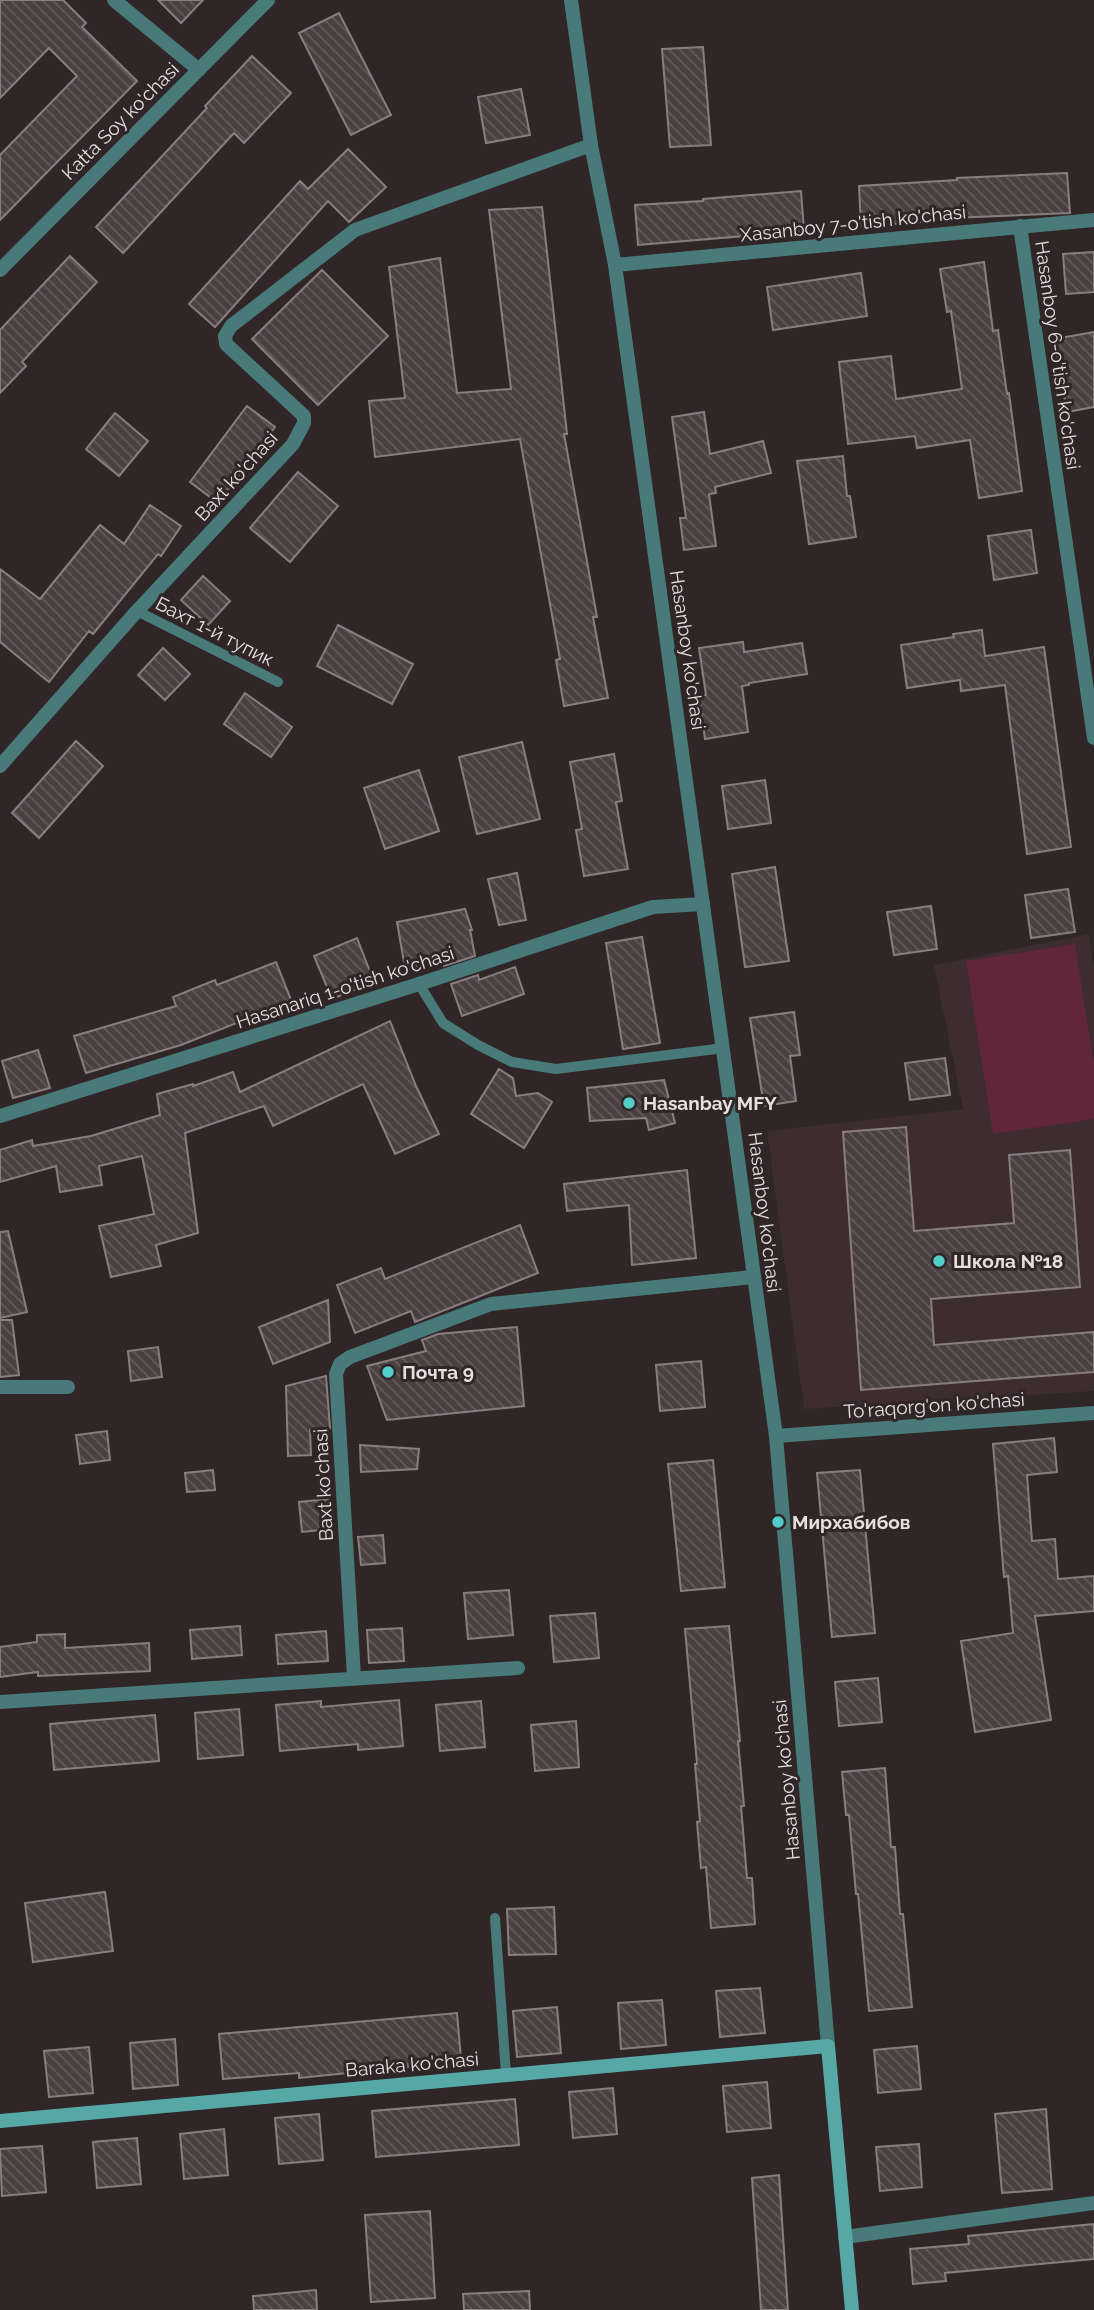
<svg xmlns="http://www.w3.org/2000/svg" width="1094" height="2310" font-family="Raleway,sans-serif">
<defs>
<pattern id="building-back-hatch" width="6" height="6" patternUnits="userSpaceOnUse" patternTransform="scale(1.75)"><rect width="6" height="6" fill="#4a3f41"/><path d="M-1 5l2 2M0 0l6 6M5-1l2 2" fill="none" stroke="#645a5c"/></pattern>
</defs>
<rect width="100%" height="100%" fill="#302628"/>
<path fill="#3d2d31" d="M1089,934L1094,968V1391L804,1409L767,1131L963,1109L934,965Z"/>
<path fill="#612639" d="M1075,944L1094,1064V1119L993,1134L966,961Z"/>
<path fill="url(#building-back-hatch)" stroke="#8a7d80" stroke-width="2" d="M0,0H63L86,23L82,27L137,81L0,220V155L77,76L49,48L0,98Z
M158,0H203L181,23Z
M339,13L391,115L351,135L299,33Z
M703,47L711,145L670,147L662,49Z
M252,56L291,93L244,143L234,133L123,253L96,227L207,108L205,106Z
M521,89L530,135L486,143L478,97Z
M348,149L386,187L349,222L328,201L215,327L189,304L300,181L308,189Z
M1067,173L1070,213L952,218V220L861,226L859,186L957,180V178Z
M801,191L804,231L638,245L635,205L703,201V199Z
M542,207L567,434H564L597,617H593L608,698L564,706L556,660L560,659L520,439L375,457L369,401L405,398L389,267L440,258L457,393L511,389L489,210Z
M1094,252V292L1066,294L1063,254Z
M70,256L97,282L22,362L26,366L0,393V330Z
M984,262L993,331L998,330L1007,394L1009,393L1022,491L979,498L970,440L917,448L915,436L848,444L839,362L891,356L896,399L962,389L951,311L947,312L940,269Z
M322,270L388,336L318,405L252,339Z
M861,273L867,316L773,330L767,287Z
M1094,332V407L1067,412L1054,339Z
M247,406L275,427L218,503L190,482Z
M704,412L710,454L763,441L771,473L715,487L716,493L709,494L716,546L684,550L680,518H686L672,417Z
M115,413L148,441L119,476L86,449Z
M843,456L847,496H850L856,537L809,544L797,461Z
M298,472L338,506L290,562L250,528Z
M150,505L181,526L161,556L158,554L93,634L89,631L49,682L0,642V569L40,599L100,525L124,544Z
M1031,530L1037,573L994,580L988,536Z
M203,576L230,601L208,625L181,600Z
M338,625L413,664L392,704L317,666Z
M982,630L985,656L1044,647L1071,847L1027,854L1005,685L961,691L960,680L907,688L901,645L954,637L953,634Z
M743,642L744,652L802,643L807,674L749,683V685L742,686L748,732L705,739L699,696L706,695L699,648Z
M163,648L190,674L165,700L138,675Z
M245,693L292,727L271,757L224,724Z
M76,741L103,766L39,838L12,813Z
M522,742L540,819L477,834L459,757Z
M614,754L622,801L616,802L628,869L584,876L576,830L582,829L570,762Z
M419,770L439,831L385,849L364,788Z
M765,780L771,823L728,829L722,786Z
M775,867L789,961L745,967L732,874Z
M517,873L526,920L499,925L488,879Z
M1068,889L1075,932L1031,938L1025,895Z
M931,906L937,949L894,955L887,912Z
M465,909L472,930H470L475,956L444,966L443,962L405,968L397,922Z
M642,937L660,1043L623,1049L606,943Z
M357,938L374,982L332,999L314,956Z
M276,962L293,1005L250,1023L249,1018L181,1045L86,1073L74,1036L176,1006L173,997L215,980L217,985Z
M515,967L524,994L462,1016L451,984L478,975L479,980Z
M794,1012L800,1055L790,1056L796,1101L764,1106L750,1018Z
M390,1021L416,1086L439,1134L395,1154L363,1084L273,1126L264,1106L185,1133L198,1233L156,1245L161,1266L111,1277L99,1226L154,1214L142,1156L99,1166L102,1185L60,1192L56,1166L0,1182V1150L32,1140L33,1146L91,1136L160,1115L157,1094L193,1084V1086L233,1072L240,1092Z
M38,1050L50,1088L13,1098L2,1061Z
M945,1058L950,1095L910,1100L905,1063Z
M499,1069L513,1078L516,1096L538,1093L552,1102L524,1148L471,1114Z
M664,1080L675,1123L649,1130L646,1118L590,1121L587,1088Z
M906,1127L914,1231L1014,1223L1009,1155L1070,1150L1080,1287L931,1299L934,1345L1094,1332V1372L861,1390L843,1132Z
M687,1170L696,1258L632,1265L629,1205L567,1211L564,1184Z
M520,1225L538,1273L415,1322L411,1311L355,1333L337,1285L381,1268L385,1279Z
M8,1231L27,1312L0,1318V1232Z
M328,1300L330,1342L273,1364L259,1327Z
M0,1320H12L19,1375L0,1377Z
M517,1327L524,1406L387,1420L367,1366L426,1351L422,1340L438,1334Z
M158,1347L162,1377L131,1381L128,1351Z
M701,1361L705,1407L660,1411L656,1365Z
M326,1376L330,1428L310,1430L311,1455L288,1456L286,1386Z
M107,1431L110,1460L80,1464L76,1435Z
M1054,1438L1057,1472L1027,1475L1032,1541L1055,1539L1058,1579L1094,1576V1611L1035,1616L1051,1720L975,1732L961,1641L1013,1633L1008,1576L1004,1577L993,1444Z
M360,1445L419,1449L417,1469L361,1472Z
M713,1460L725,1587L681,1591L668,1464Z
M213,1470L215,1490L187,1492L185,1473Z
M860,1470L875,1633L832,1637L817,1473Z
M328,1499L331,1529L302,1532L299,1502Z
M383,1535L385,1563L361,1565L358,1537Z
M509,1590L513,1635L468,1639L464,1593Z
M595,1613L599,1658L554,1662L550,1616Z
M240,1626L242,1655L192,1659L190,1630Z
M729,1626L740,1741H738L744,1806H741L747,1878H752L755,1924L711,1928L706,1867L701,1868L697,1822L700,1821L695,1764H697L685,1629Z
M402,1628L404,1661L369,1663L367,1630Z
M326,1631L328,1661L278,1664L276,1635Z
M65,1634V1648L149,1643L150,1671L38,1676V1672L0,1677V1647L37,1642V1635Z
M878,1678L882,1722L839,1726L835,1682Z
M399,1700L403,1746L358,1750V1744L280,1751L276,1705L321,1701V1707Z
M481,1701L485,1747L440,1751L436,1705Z
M239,1709L243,1755L198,1759L195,1713Z
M155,1715L159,1761L54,1770L50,1724Z
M576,1721L579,1767L535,1771L531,1725Z
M885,1768L891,1847H895L900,1914H903L912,2007L869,2011L858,1894H856L849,1815H846L842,1772Z
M105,1892L113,1951L33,1962L25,1903Z
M554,1907L556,1954L509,1955L507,1909Z
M760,1988L765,2033L720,2037L716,1991Z
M662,2000L666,2045L621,2049L618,2003Z
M557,2007L561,2053L517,2057L513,2011Z
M457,2013L461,2059L408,2064V2067L299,2078V2073L223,2079L219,2034Z
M175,2039L178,2085L133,2089L130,2043Z
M917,2046L921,2089L878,2093L874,2050Z
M89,2047L93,2093L49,2097L44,2051Z
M767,2082L771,2128L727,2132L723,2086Z
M613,2088L617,2134L573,2138L569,2092Z
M515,2099L519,2145L376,2157L372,2111Z
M1046,2109L1052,2189L1002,2193L995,2114Z
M319,2114L323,2160L279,2164L275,2118Z
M224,2129L228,2175L184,2179L180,2134Z
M137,2138L141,2184L97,2188L93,2142Z
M919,2144L922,2187L880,2191L876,2147Z
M42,2146L46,2192L2,2196L0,2149Z
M779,2175L788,2310H761L752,2178Z
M430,2211L435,2298L371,2302L365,2215Z
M1094,2224V2259L945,2273L946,2281L913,2284L910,2249L969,2244L968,2236Z
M316,2290L317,2310H254L253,2296Z
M529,2291L530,2310H464L463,2294Z"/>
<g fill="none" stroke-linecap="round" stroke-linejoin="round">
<path stroke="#487a79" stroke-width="10" d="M137,611L278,682
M419,984L443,1023L478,1045L512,1062L556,1069L724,1048
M495,1918L506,2074"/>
<path stroke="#487a79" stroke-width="14" d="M114,0L199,70
M1020,226L1094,738
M615,265L1094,220
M0,270L268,0
M0,766L137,611L293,444L304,423V416L226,344L225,336L231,326L355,230L591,145
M0,1116L419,984L653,907L703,904
M0,1387H68
M776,1436L1094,1413
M354,1677L336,1374L340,1364L350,1357L491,1304L753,1277
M0,1702L518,1668
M845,2237L1094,2203"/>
<path stroke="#487a79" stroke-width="14" d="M571,0L591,145L615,265L776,1436L828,2046"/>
<path stroke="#55a8a6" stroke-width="14" d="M0,2121L828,2046L852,2310"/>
</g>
<g fill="#53cdca" stroke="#302628" stroke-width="2.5">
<circle cx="629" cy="1103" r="7"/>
<circle cx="939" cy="1261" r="7"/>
<circle cx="388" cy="1372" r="7"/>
<circle cx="778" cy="1522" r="7"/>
</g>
<g text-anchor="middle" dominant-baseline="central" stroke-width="6" stroke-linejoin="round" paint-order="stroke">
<g font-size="19" fill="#e6dfe0" stroke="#302628">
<text transform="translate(120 121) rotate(-45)">Katta Soy ko'chasi</text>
<text transform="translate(853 223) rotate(-6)">Xasanboy 7-o'tish ko'chasi</text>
<text transform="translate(1058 355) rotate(82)">Hasanboy 6-o'tish ko'chasi</text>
<text transform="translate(236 476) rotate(-48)">Baxt ko'chasi</text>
<text transform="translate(215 631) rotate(27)">Бахт 1-й тупик</text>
<text transform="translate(688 650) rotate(82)">Hasanboy ko'chasi</text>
<text transform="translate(345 987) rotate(-18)">Hasanariq 1-o'tish ko'chasi</text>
<text transform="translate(765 1212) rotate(83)">Hasanboy ko'chasi</text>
<text transform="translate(934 1405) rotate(-4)">To'raqorg'on ko'chasi</text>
<text transform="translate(323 1485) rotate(-93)">Baxt ko'chasi</text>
<text transform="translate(786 1780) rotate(-95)">Hasanboy ko'chasi</text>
<text transform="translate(412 2064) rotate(-5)">Baraka ko'chasi</text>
</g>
<g font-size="19" font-weight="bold" fill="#e6dfe0" stroke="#302628" text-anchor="start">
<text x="643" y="1103">Hasanbay MFY</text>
<text x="953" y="1261">Школа №18</text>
<text x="402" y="1372">Почта 9</text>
<text x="792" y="1522">Мирхабибов</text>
</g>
</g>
</svg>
